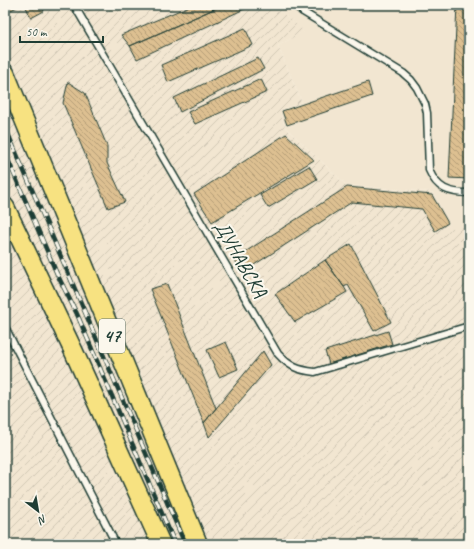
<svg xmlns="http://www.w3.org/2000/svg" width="474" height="549" font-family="Caveat,sans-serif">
<defs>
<pattern id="industrial-furrows" width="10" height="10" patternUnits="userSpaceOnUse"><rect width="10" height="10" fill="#f2e6d1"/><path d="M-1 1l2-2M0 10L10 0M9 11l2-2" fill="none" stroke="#cfc6b4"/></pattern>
<pattern id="building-back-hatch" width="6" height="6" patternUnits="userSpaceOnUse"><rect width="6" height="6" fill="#ddc091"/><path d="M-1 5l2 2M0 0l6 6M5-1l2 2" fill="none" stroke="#b39d77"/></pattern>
</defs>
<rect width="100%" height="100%" fill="#fbf7ec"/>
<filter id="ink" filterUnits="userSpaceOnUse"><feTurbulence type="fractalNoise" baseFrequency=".025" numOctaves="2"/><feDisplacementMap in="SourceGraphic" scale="8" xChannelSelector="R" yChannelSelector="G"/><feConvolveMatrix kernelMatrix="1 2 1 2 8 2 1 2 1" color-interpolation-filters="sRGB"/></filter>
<g filter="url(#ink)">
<path fill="#f2e6d1" d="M273,5H469V227L450,228L432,192L347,186L285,127L279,111L302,103L278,46L303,31Z"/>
<path fill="url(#industrial-furrows)" d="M5,5H273L304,31L278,46L302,103L280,111L285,127L347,186L432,192L450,227H469V544H5Z"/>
<path fill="url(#building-back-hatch)" stroke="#1f3d34" d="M5,5H21L5,13Z
M25,5H41L44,11L31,18Z
M192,5H223L130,46L121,35Z
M223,5H253L137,59L130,46Z
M457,5H469V179L449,178Z
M245,28L253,45L168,82L161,65Z
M258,58L264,69L180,112L174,98Z
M261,79L267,92L195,124L188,112Z
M68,82L85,93L107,146V163L125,202L108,208L63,103Z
M368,82L372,96L287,125L282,111Z
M286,134L314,160L212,222L194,194Z
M309,166L317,179L268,208L260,195Z
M347,187L432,195L448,223L435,231L422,209L352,202L243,272L234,259Z
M466,227H469V271H466Z
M351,244L391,322L374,331L348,285L344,287L325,260Z
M325,260L344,287L347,292L295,322L275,294Z
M167,284L216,408L204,423L150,289Z
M388,331L392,344L329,364L325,351Z
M226,342L238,369L219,377L207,350Z
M263,351L271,365L209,437L204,423Z"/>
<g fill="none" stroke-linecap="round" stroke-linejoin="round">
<g stroke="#1f3d34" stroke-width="9">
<path id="service" d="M74,5L278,354C290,367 298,370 315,372L469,326
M295,5L303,12L403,73L411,80L417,88L425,104L427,113L429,170C437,189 449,193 469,193
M5,327L116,544"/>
</g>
<g stroke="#1f3d34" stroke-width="21">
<path id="primary" d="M5,73L198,544
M5,207L74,352L161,544"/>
</g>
<use href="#service" stroke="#fbf7ec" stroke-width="6"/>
<use href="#primary" stroke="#f7e281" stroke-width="18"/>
<g stroke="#1f3d34" stroke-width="4.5">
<path id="rail" d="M5,127L185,544
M5,153L57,274L77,314L175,544"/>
</g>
<use href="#rail" stroke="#fbf7ec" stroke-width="3" stroke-dasharray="9" stroke-linecap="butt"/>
</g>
</g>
<g text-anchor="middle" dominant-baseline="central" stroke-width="4" stroke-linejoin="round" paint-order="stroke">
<rect fill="#fbf7ec" stroke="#61756b" stroke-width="1" x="99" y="319" width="26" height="34" rx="3"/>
<g font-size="19" font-weight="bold" fill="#1f3d34">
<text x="112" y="336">47</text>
</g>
<g font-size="20" fill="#1f3d34" stroke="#fbf7ec">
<text transform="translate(241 259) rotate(60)">ДУНАВСКА</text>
</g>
</g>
<rect width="474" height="549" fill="none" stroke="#fbf7ec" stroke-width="20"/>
<rect x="10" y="10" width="454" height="529" fill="none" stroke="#1f3d34" stroke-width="1.5" filter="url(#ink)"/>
<g transform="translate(38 511) rotate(149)" stroke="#fbf7ec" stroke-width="3" paint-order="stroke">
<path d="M0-3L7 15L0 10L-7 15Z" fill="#1f3d34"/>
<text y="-6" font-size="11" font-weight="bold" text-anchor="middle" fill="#1f3d34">N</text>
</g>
<path d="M20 36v6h83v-6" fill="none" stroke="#1f3d34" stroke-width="2"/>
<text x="26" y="36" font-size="12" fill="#1f3d34" stroke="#fbf7ec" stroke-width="3" paint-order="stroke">50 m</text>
</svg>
